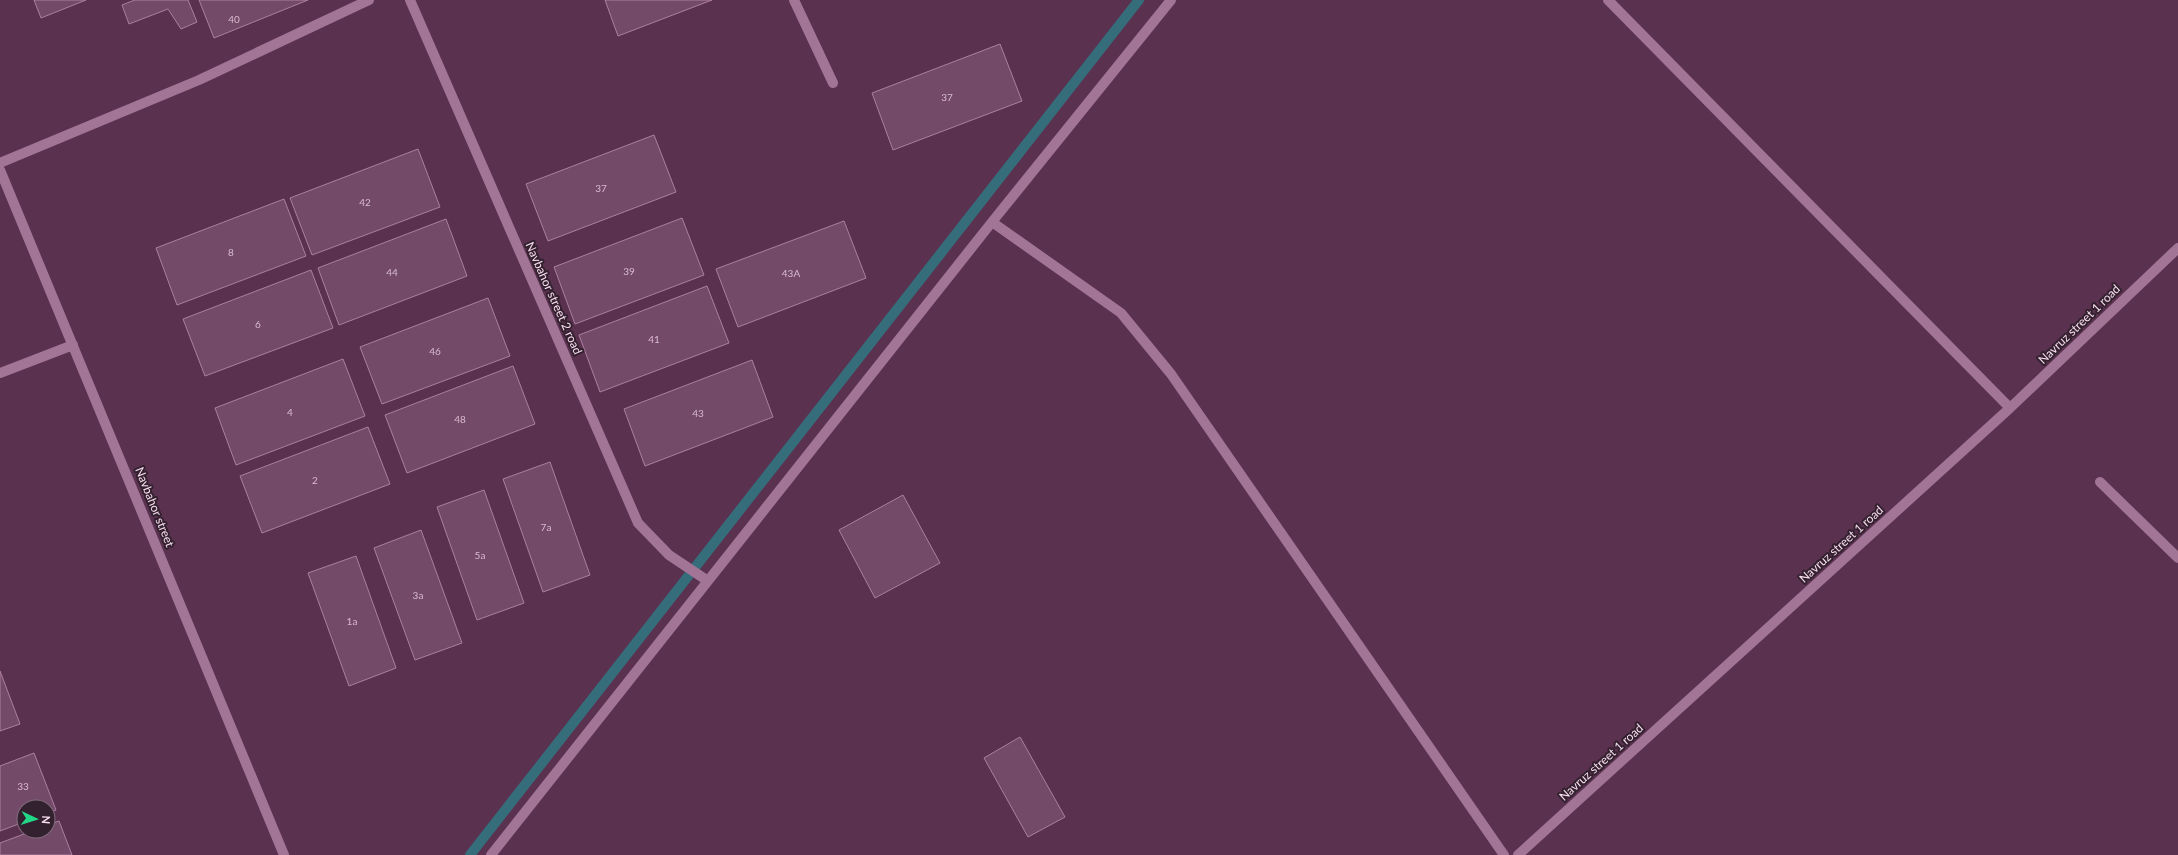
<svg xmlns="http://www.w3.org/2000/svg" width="2178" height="855" font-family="Lato,sans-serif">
<rect width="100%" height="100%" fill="#5a3250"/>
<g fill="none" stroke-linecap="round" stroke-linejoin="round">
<path stroke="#356d7b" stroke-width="10" d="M470,855L1139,0"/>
</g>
<path fill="#744a69" stroke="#ad7fa0" d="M34,0H86L41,18Z
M135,0H188L197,22L181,29L168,9L129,24L122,5Z
M199,0H308L214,38Z
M605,0H712L618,36Z
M1000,44L1022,101L893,150L872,93Z
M654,135L676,192L548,241L526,184Z
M418,149L440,207L312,255L290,198Z
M284,199L306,256L177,305L156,248Z
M682,218L704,275L575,324L554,267Z
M446,219L467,276L339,325L318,268Z
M844,221L866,278L738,327L716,269Z
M311,270L333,328L205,376L183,319Z
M707,286L729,343L600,392L579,335Z
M488,298L510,356L382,404L360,347Z
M343,359L365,416L236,465L215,408Z
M752,360L773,417L645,466L624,409Z
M513,366L535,424L407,473L385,415Z
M368,427L390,484L262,533L240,476Z
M550,462L590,575L543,592L503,479Z
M484,490L524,603L477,620L437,507Z
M903,495L940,563L875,598L839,530Z
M421,530L462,643L415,660L374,548Z
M356,556L396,668L349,686L308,573Z
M0,671L20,724L0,731Z
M1020,737L1065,817L1028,837L984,758Z
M34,753L56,810L48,813V807H24V822L0,831V766Z
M59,821L72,855H0V843L32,831H48V825Z"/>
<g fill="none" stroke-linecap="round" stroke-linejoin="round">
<path stroke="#a27596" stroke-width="10" d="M0,163L199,80L369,0"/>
<path stroke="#a27596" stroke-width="10" d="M410,0L638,523L669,555L708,581
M794,0L833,83
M1608,0L2010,408
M992,222L1121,313L1171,374L1504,855
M0,373L73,345
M2100,482L2178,558
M491,855L992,222L1171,0
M1518,855L2010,408L2178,248"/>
<path stroke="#a27596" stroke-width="10" d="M0,170L284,855"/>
</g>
<g text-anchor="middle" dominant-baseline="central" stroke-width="4" stroke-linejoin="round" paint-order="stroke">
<g font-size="10" fill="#d7bacf">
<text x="234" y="19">40</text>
<text x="947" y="97">37</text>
<text x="601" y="188">37</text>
<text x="365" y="202">42</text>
<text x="231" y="252">8</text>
<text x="629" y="271">39</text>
<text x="392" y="272">44</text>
<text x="791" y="273">43A</text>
<text x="258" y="324">6</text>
<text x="654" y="339">41</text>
<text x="435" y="351">46</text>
<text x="290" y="412">4</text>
<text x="698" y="413">43</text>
<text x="460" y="419">48</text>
<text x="315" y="480">2</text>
<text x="546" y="527">7a</text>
<text x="480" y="555">5a</text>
<text x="418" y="595">3a</text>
<text x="352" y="621">1a</text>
<text x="23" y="786">33</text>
</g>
<g font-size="12" fill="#f8dff1" stroke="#34212f">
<text transform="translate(554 298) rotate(66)">Navbahor street 2 road</text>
<text transform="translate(2079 324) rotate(-44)">Navruz street 1 road</text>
<text transform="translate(155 507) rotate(68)">Navbahor street</text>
<text transform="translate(1841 544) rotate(-42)">Navruz street 1 road</text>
<text transform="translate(1601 762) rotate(-42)">Navruz street 1 road</text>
</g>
</g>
<g transform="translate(36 819) rotate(94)"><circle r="19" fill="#34212f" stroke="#826d7d"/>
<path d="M0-3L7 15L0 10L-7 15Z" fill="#21d887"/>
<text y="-6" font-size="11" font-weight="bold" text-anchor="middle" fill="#f8dff1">N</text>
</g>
</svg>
